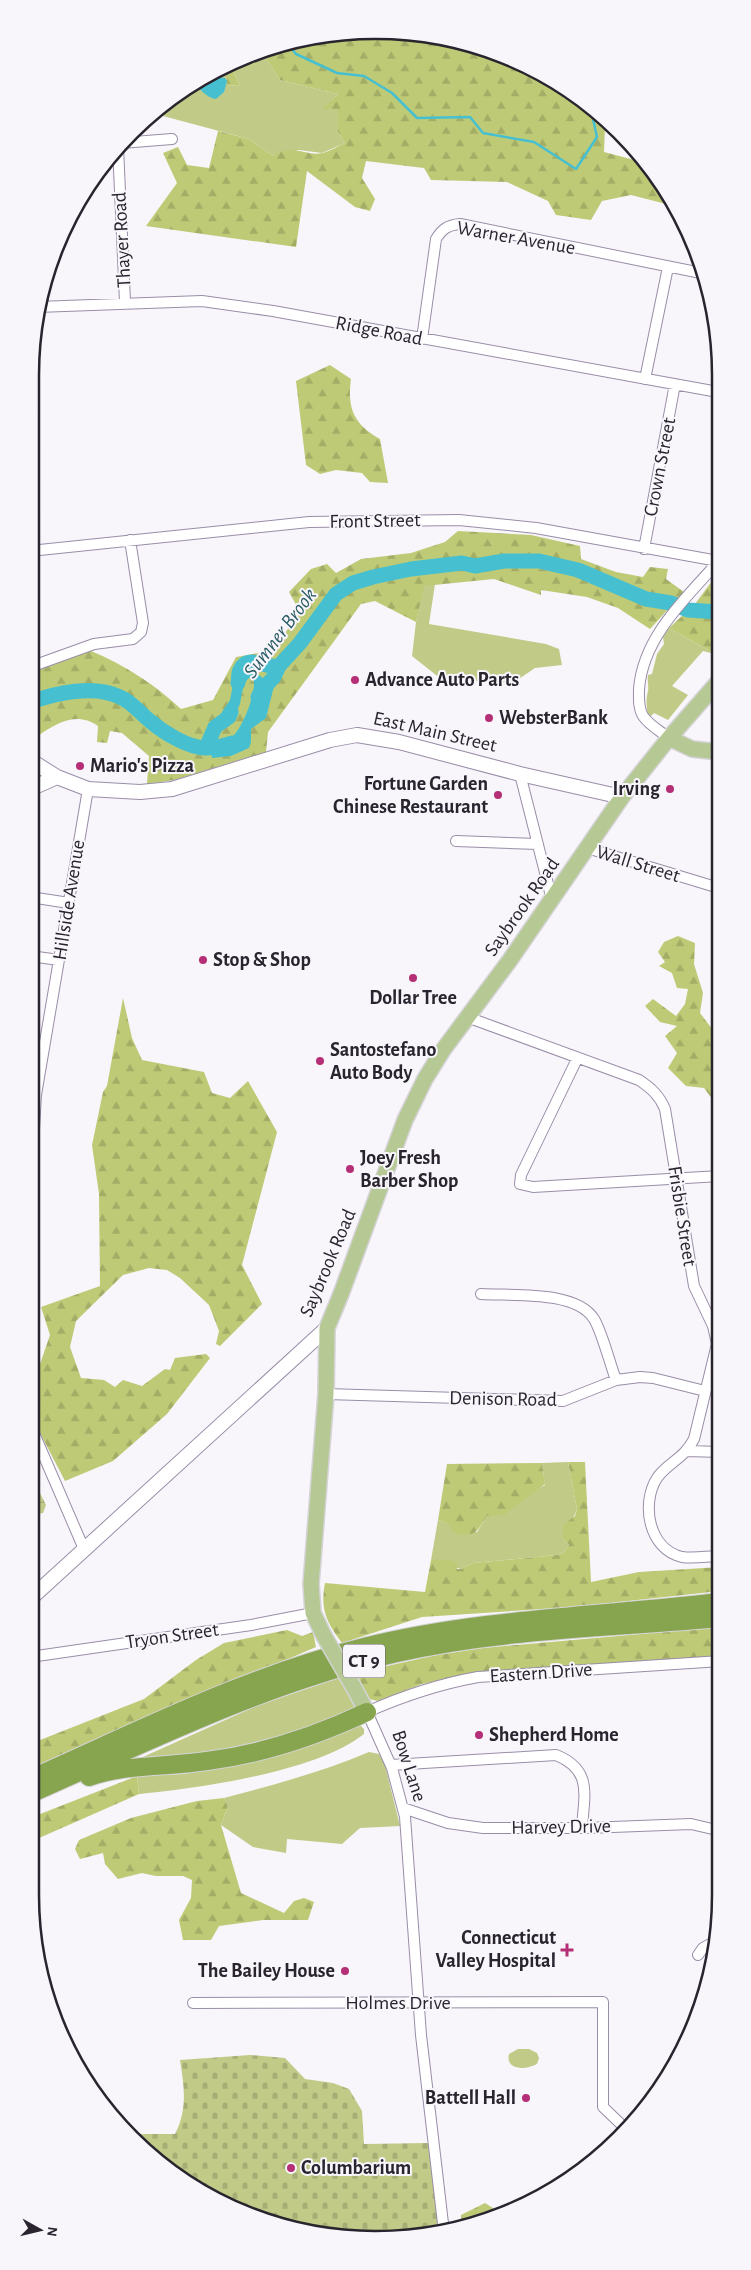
<svg xmlns="http://www.w3.org/2000/svg" width="751" height="2270" font-family="'Alegreya Sans',sans-serif">
<defs>
<pattern id="forest-firs" width="22" height="20" patternUnits="userSpaceOnUse" patternTransform="scale(1.25)"><rect width="22" height="20" fill="#bfca76"/><path d="M5 1l3.5 6h-7zM16 11l3.5 6h-7z" fill="#a4ad66"/></pattern>
<pattern id="wetland-marsh" width="20" height="14" patternUnits="userSpaceOnUse" patternTransform="scale(1.25)"><rect width="20" height="14" fill="#c1cb87"/><path d="M1 5h8M5 5V1M11 12h8M15 12V8" fill="none" stroke="#a6ae75"/></pattern>
<pattern id="cemetery-stones" width="16" height="16" patternUnits="userSpaceOnUse" patternTransform="scale(1.25)"><rect width="16" height="16" fill="#c1cb87"/><path d="M2 7V4a2 2 0 0 1 4 0v3zM10 15v-3a2 2 0 0 1 4 0v3z" fill="#a6ae75"/></pattern>
</defs>
<rect width="100%" height="100%" fill="#f8f5fb"/>
<path fill="#c1cb87" d="M261,51L280,80L338,94L323,109H338V132L345,143L322,153L299,150L273,156L249,139L163,116L161,107L184,88L227,65V85L240,86L230,63L244,56Z
M435,584L429,624L546,644L559,649L562,665L535,668L513,683L441,679L412,656L416,622L423,586Z
M669,628L712,652L719,649V655L703,651L672,686L688,695L668,720L654,713L651,716L648,715C646,705 646,699 648,691C649,687 647,680 648,675L652,674L657,654L664,644L663,637Z
M568,1462L577,1509C574,1520 564,1528 563,1539L569,1545L564,1552L557,1555L473,1563L461,1569L431,1560L438,1520L477,1532L487,1516L545,1485L542,1463Z
M339,1678L355,1706L347,1717L222,1755L136,1760L259,1705Z
M359,1724L364,1729V1734C316,1772 200,1788 139,1794L137,1776L184,1774L245,1762Z
M369,1752L379,1754L384,1761L400,1826L360,1828L342,1844L287,1839L286,1853L253,1847L221,1825L228,1806L224,1798C273,1785 322,1772 369,1752Z
M518,2049H529L537,2053L539,2058L537,2064C527,2070 505,2071 509,2054Z"/>
<path fill="url(#forest-firs)" d="M376,30L443,37L548,76L607,121L605,127L604,152L642,162L678,213L670,205L631,195L602,201L591,220L556,215L548,201L507,182L431,180L424,168L366,161L362,178L375,199L370,211L355,207L307,171L296,247L146,226L177,183L163,153L178,147L187,165L209,168L218,131L249,139L273,156C294,143 306,157 323,153C330,151 338,146 345,143L338,132V109H322L338,94L280,80L261,51L308,37Z
M230,63L231,65L240,86L227,85V65Z
M330,365L351,379C347,409 354,424 380,439L388,483L370,482L362,473L336,470L320,474L306,465L296,381Z
M458,531L531,535L580,546L581,559L616,572L643,577L650,567L668,569L666,579L684,592L650,629L618,608L587,597L541,590V595L494,579L424,586L416,622L375,601L361,604L268,732L266,752L174,780L147,784L149,756L122,733L110,731L107,743L97,742L98,726C73,709 52,727 30,741V673L91,651C125,665 154,684 181,709L213,700L236,657L275,650L299,610L289,592L311,569L327,564L336,573L361,559L411,553L445,542Z
M718,573L719,649L712,652L669,628L695,604Z
M678,936L695,943L694,964L703,993L700,1013L719,1038V1108L704,1088L686,1086L668,1068L677,1053L665,1036L677,1026L660,1022L645,1006L653,999L676,1016L685,1004L688,989L677,988L672,973L659,966L665,962L658,952L664,942Z
M123,998L132,1038L142,1060L204,1072L212,1093L230,1098L248,1081L277,1132L242,1265L262,1304L220,1346L216,1344L219,1331L209,1305L180,1278L167,1270L149,1268L123,1275L76,1321L70,1347L81,1378L104,1380L115,1387L123,1380L142,1386L165,1369L170,1370L175,1358L206,1354L210,1358L167,1414L113,1461L65,1481L40,1433L37,1410L40,1364L50,1335L41,1307L100,1286L99,1194L92,1145L103,1092L107,1086Z
M568,1462H585L591,1582L639,1572L720,1567V1591L573,1607L422,1617L342,1643C326,1622 320,1609 325,1583L425,1592L431,1560H450L457,1563V1569H461L473,1563L557,1555L564,1552L569,1545L563,1539V1525L575,1516L577,1509Z
M542,1463L545,1484L504,1515L487,1516C476,1533 475,1537 455,1534L447,1523L438,1520L447,1464Z
M720,1627L721,1656L481,1672L422,1684L378,1701L369,1699L355,1673L437,1655L483,1648Z
M287,1630L302,1636L313,1632L316,1647L30,1770V1744L144,1699L196,1660L224,1643Z
M137,1776L139,1794L30,1842V1818Z
M224,1798L228,1806L221,1825L241,1893L284,1913L294,1901L304,1898L314,1902L308,1920H263L219,1926L211,1940H183L179,1920L191,1898L192,1880L183,1876H156L142,1873L118,1879L105,1864L103,1853L80,1859L75,1849L79,1840L131,1818L197,1801Z
M485,2203L493,2208L494,2215L462,2229L461,2215Z"/>
<path fill="url(#wetland-marsh)" d="M40,1493L46,1505L43,1513L30,1515V1496Z"/>
<path fill="url(#cemetery-stones)" d="M250,2055L285,2058L305,2079L333,2083L349,2089L362,2111L364,2144L428,2143L439,2233L398,2239L331,2237L222,2204L165,2168L129,2134H175C188,2109 184,2086 180,2060Z"/>
<path fill="#46c0d1" d="M210,74L212,76L225,78L227,81L224,92L216,99C205,98 202,88 192,84Z
M241,662L274,686L266,718L251,729V742L249,748L231,756L212,758L211,750C218,737 223,743 233,736C242,729 258,690 253,679L249,678C242,684 242,695 240,704C237,712 229,720 222,725L217,724L216,721L230,700L235,675Z"/>
<g fill="none" stroke-linecap="round" stroke-linejoin="round">
<path stroke="#46c0d1" stroke-width="2.5" d="M287,43L296,54L337,73L364,76L392,93L417,118L470,117L483,133L534,142L576,169L597,137L593,119L594,111"/>
<path stroke="#46c0d1" stroke-width="15" d="M238,683C239,679 238,673 240,670C247,653 266,669 279,666
M258,697L261,691L274,677L279,666L300,643L336,594L353,583L373,577L411,569L462,563L475,566L504,561H539L578,570L646,599L671,603L688,610L719,612
M30,702C57,693 93,684 120,697C132,702 140,713 150,721C164,733 187,747 205,748C214,749 224,745 232,743
M206,748L215,727L229,717L231,712"/>
<g stroke="#9a8da7" stroke-width="12">
<path id="minor" d="M121,143L172,139
M118,147L125,302
M37,307L202,301L273,311L718,392
M422,339L436,239C442,229 448,225 460,224L701,273
M645,379L668,267
M644,549L675,384
M30,551L309,522L459,520L536,528L718,561
M30,667L94,644L133,639L141,632L143,623L130,540
M669,738C660,731 649,725 643,716C638,708 639,698 639,689C643,637 685,599 718,562
M520,774L552,900
M456,841L538,844
M587,848L719,888
M30,897L69,903
M30,956L59,960
M467,1017L639,1080C651,1088 659,1095 665,1109L694,1286L713,1326L717,1344L694,1439C684,1459 667,1463 657,1478C641,1503 648,1549 682,1557C694,1559 708,1556 720,1556
M577,1059L521,1175L520,1184L533,1187L720,1176
M481,1294C511,1296 576,1290 594,1319C602,1332 610,1364 616,1380
M30,1379L33,1339L34,1129L36,1095L88,789
M326,1394L563,1401L616,1380L640,1377L653,1378L705,1391
M30,1415L33,1431L84,1549
M688,1451L720,1452
M30,1657L251,1625L313,1613
M391,1765L556,1755C593,1770 584,1795 582,1828
M403,1808L448,1823L483,1828H586L691,1824L721,1831
M698,1955L703,1948L716,1941
M193,2003L603,2002V2107L627,2130
M444,2232L421,2035L405,1817L392,1768L367,1712C403,1696 439,1684 478,1677L721,1661"/>
</g>
<g stroke="#9a8da7" stroke-width="16">
<path id="secondary" d="M30,760L57,777L88,789L140,792L172,789L330,740L357,735L399,742L520,774L622,797
M30,789L57,777
M30,1599L327,1328"/>
</g>
<g stroke="#d4d3d5" stroke-width="18">
<path id="primary" d="M669,738L692,749L719,752
M324,1636L313,1613L311,1584L326,1394L327,1328L341,1294L405,1120L425,1079L443,1050L510,960L622,797L669,738L719,681
M353,1686L367,1712"/>
</g>
<g stroke="#d4d3d5" stroke-width="20">
<path id="motorway" d="M89,1777C126,1764 168,1767 207,1761C262,1754 316,1736 367,1712
M30,1779C139,1731 248,1675 364,1647C481,1618 602,1616 720,1602
M30,1794C150,1741 268,1682 397,1653C503,1629 613,1628 720,1618"/>
</g>
<use href="#minor" stroke="#fff" stroke-width="10"/>
<use href="#secondary" stroke="#fff" stroke-width="14"/>
<use href="#primary" stroke="#b6c995" stroke-width="15"/>
<use href="#motorway" stroke="#86a54e" stroke-width="18"/>
<g stroke="#d4d3d5" stroke-width="18" stroke-linecap="butt">
<path id="primary-bridge" d="M324,1636L353,1686"/>
</g>
<use href="#primary-bridge" stroke="#b6c995" stroke-width="15"/>
</g>
<g fill="#b42f75" stroke="#f8f5fb" stroke-width="2">
<circle cx="355" cy="680" r="5"/>
<circle cx="489" cy="718" r="5"/>
<circle cx="80" cy="766" r="5"/>
<circle cx="670" cy="789" r="5"/>
<circle cx="498" cy="795" r="5"/>
<circle cx="203" cy="960" r="5"/>
<circle cx="413" cy="978" r="5"/>
<circle cx="320" cy="1061" r="5"/>
<circle cx="350" cy="1169" r="5"/>
<circle cx="479" cy="1735" r="5"/>
<path d="M564.5 1942.5h5v5h5v5h-5v5h-5v-5h-5v-5h5z"/>
<circle cx="345" cy="1971" r="5"/>
<circle cx="526" cy="2098" r="5"/>
<circle cx="291" cy="2168" r="5"/>
</g>
<g text-anchor="middle" dominant-baseline="central" stroke-width="4" stroke-linejoin="round" paint-order="stroke">
<rect fill="#f8f5fb" stroke="#67636c" stroke-width="1" x="343" y="1644.5" width="42" height="33" rx="4"/>
<g font-size="19" font-weight="bold" fill="#29242e">
<text x="364" y="1661">CT 9</text>
</g>
<g font-size="20" fill="#29242e" stroke="#f8f5fb">
<text transform="translate(516 238) rotate(10)">Warner Avenue</text>
<text transform="translate(122 240) rotate(-93)">Thayer Road</text>
<text transform="translate(379 331) rotate(11)">Ridge Road</text>
<text transform="translate(660 467) rotate(-79)">Crown Street</text>
<text transform="translate(375 521) rotate(-1)">Front Street</text>
<text transform="translate(435 732) rotate(13)">East Main Street</text>
<text transform="translate(638 864) rotate(17)">Wall Street</text>
<text transform="translate(69 900) rotate(-81)">Hillside Avenue</text>
<text transform="translate(522 907) rotate(-55)">Saybrook Road</text>
<text transform="translate(682 1216) rotate(81)">Frisbie Street</text>
<text transform="translate(328 1263) rotate(-67)">Saybrook Road</text>
<text transform="translate(503 1399) rotate(1)">Denison Road</text>
<text transform="translate(172 1636) rotate(-8)">Tryon Street</text>
<text transform="translate(541 1673) rotate(-4)">Eastern Drive</text>
<text transform="translate(409 1766) rotate(72)">Bow Lane</text>
<text transform="translate(561 1827) rotate(-1)">Harvey Drive</text>
<text x="398" y="2003">Holmes Drive</text>
</g>
<g font-size="20" font-weight="bold" fill="#29242e" stroke="#f8f5fb" text-anchor="start">
<text x="365" y="680">Advance Auto Parts</text>
<text x="499" y="718">WebsterBank</text>
<text x="90" y="766">Mario's Pizza</text>
<text x="488" y="784" text-anchor="end">Fortune Garden<tspan x="488" dy="23">Chinese Restaurant</tspan></text>
<text x="660" y="789" text-anchor="end">Irving</text>
<text x="213" y="960">Stop &amp; Shop</text>
<text x="413" y="998" text-anchor="middle">Dollar Tree</text>
<text x="330" y="1050">Santostefano<tspan x="330" dy="23">Auto Body</tspan></text>
<text x="360" y="1158">Joey Fresh<tspan x="360" dy="23">Barber Shop</tspan></text>
<text x="489" y="1735">Shepherd Home</text>
<text x="556" y="1938" text-anchor="end">Connecticut<tspan x="556" dy="23">Valley Hospital</tspan></text>
<text x="335" y="1971" text-anchor="end">The Bailey House</text>
<text x="516" y="2098" text-anchor="end">Battell Hall</text>
<text x="301" y="2168">Columbarium</text>
</g>
<g font-size="21" font-style="italic" fill="#2c5e66" stroke="#f8f5fb">
<text transform="translate(280 633) rotate(-53)">Sumner Brook</text>
</g>
</g>
<path d="M0 0H751V2270H0ZM375 39H376A336 336 0 0 1 712 375V1895A336 336 0 0 1 376 2231H375A336 336 0 0 1 39 1895V375A336 336 0 0 1 375 39Z" fill="#f8f5fb" fill-rule="evenodd"/>
<path fill="none" stroke="#29242e" stroke-width="2.5" d="M375 39H376A336 336 0 0 1 712 375V1895A336 336 0 0 1 376 2231H375A336 336 0 0 1 39 1895V375A336 336 0 0 1 375 39Z"/>
<g transform="translate(40 2230) rotate(98)" stroke="#f8f5fb" stroke-width="4" paint-order="stroke">
<path d="M0-4L9 19L0 12L-9 19Z" fill="#29242e"/>
<text y="-8" font-size="14" font-weight="bold" text-anchor="middle" fill="#29242e">N</text>
</g>
</svg>
